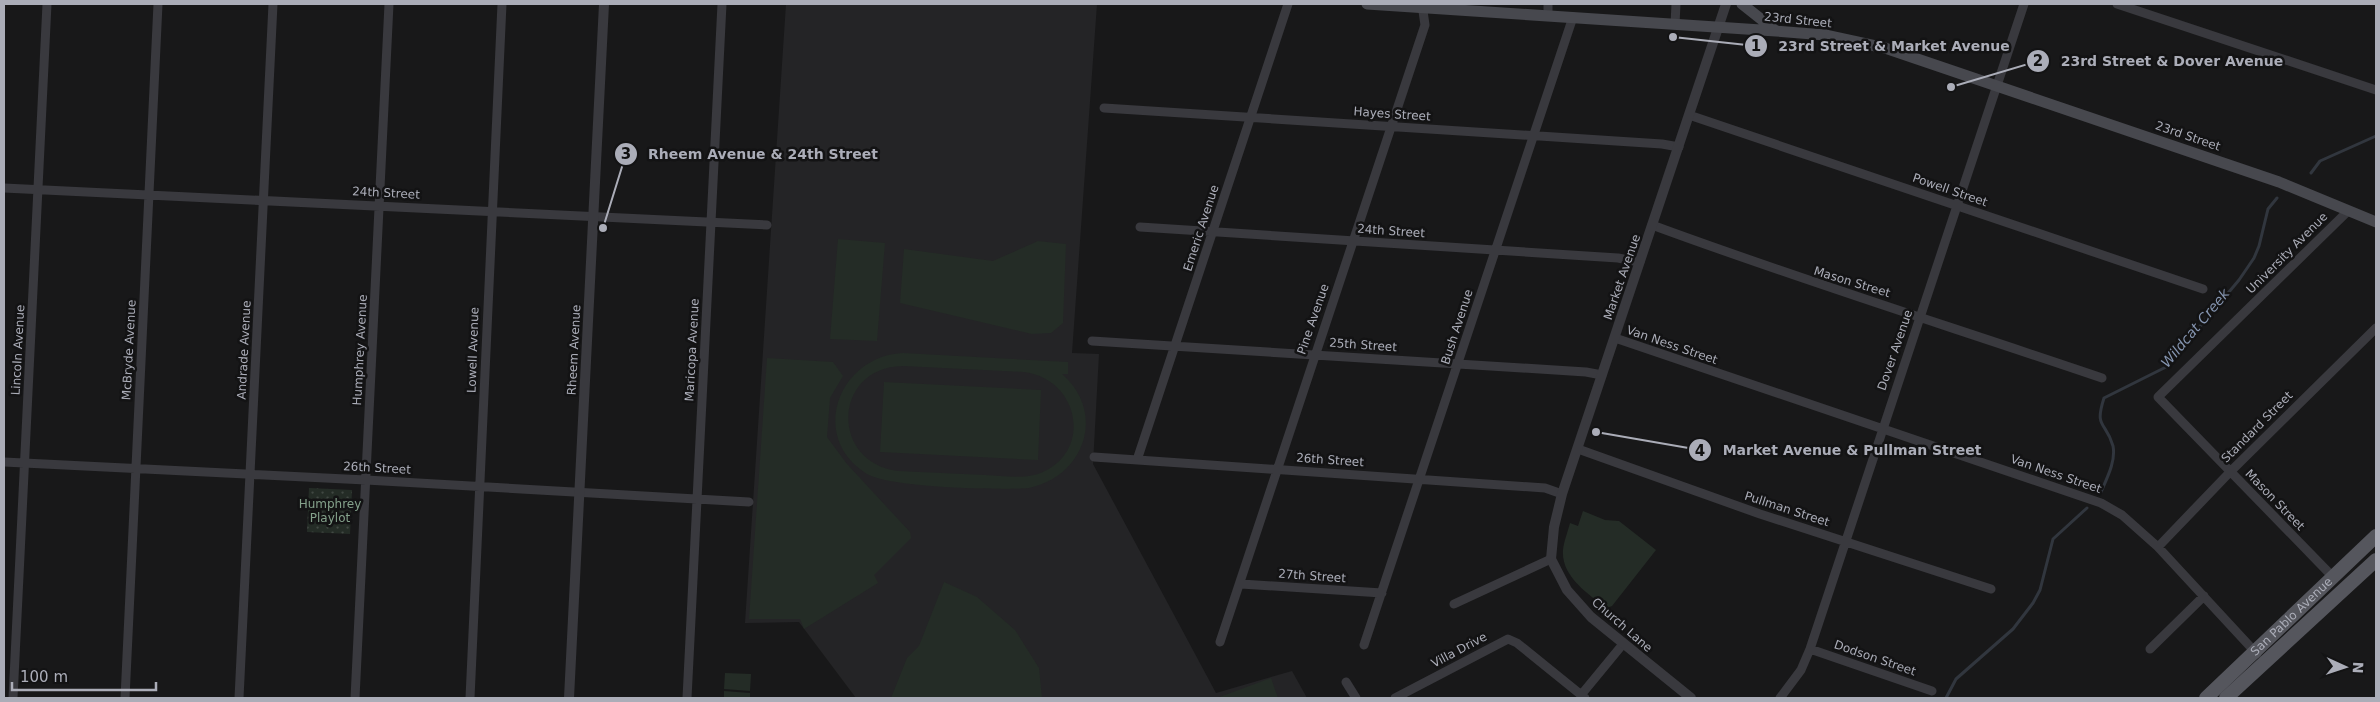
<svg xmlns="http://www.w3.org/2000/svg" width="2380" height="702" font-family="'DejaVu Sans',sans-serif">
<defs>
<pattern id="grass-dots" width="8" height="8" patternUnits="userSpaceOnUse" patternTransform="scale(1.25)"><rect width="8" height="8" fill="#242c26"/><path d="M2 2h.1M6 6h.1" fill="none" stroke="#414843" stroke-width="1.8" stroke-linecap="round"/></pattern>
</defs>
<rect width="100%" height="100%" fill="#181819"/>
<path fill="#242426" d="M786,4H1097L1072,353L1099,354L1093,464L1216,693L1292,671L1307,698H856L799,622L745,623Z"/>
<path fill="url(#grass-dots)" d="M309,488L352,490L350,534L307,532Z"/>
<path fill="#242c26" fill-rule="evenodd" d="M838,239L885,243L877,341L830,339Z
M1038,241L1066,244L1063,323L1051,333L1032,334L900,303L904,249L993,261Z
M903,353L1068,362V374H1062C1107,413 1084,477 1029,488C998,490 891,488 867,474C808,438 838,356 903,353ZM903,366L1024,372C1080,379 1094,454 1038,474C1022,479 1002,476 985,475C956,474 927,472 898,471C829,462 833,367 903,366Z
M767,358L833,362L843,376L830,398L827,437L847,464L910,532L911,538L874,575L878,583L804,629L800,619H749Z
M884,382L1041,390L1038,460L880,452Z
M1583,511L1605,520L1619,521L1656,550L1612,606L1606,608C1589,594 1561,577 1563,550C1564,541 1568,531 1570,523L1578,526Z
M944,582L977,597L1015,630L1039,668L1042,698H891L907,658L919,646Z
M725,673L751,674L750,691L724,689Z
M1271,678L1278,698H1217Z
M724,691L750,693V698H724Z"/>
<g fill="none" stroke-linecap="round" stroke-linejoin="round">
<path stroke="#31363e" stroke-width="3" d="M2311,173L2320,161L2376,136
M2101,492C2107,478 2116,461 2113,446C2106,421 2094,429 2104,398L2166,367L2239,280L2254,258L2259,246L2268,209L2277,198
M1946,698L1956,679L2013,629L2033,603L2040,590L2053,539L2087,508"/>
<path stroke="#39393e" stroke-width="9" d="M2117,4L2376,90
M1548,16V4
M1675,24L1676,4
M1104,108L1662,144L1679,147
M1689,115L2203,289
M4,188L767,225
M1652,225C1801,280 1952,327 2102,378
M1140,227L1618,258L1640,262
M1615,338L2101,503L2122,515L2158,547L2257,654
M1092,341L1586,372L1602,375
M1578,449L1760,514L1991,589
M1094,457L1545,488L1562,494
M1137,460L1288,4
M4,462L366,480L749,502
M2158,547L2230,472L2376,328
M2333,577L2158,397L2348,211
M1241,584L1382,593
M1454,604L1551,559
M1220,642L1425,25L1422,4
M1364,645L1573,17
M1810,649L1932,691
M2150,649L2204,596
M1346,682L1356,698
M1581,695L1623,644
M13,698L47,4
M125,698L158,4
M239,698L273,4
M355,698L389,4
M470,698L502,4
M687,698L722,4
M1395,698L1508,639L1517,643L1585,698
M1780,698L1801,670L1810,649L2024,4"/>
<path stroke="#39393e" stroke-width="10" d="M569,698L604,4
M1691,698L1591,617L1567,590L1551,559L1554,527L1562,494L1726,4"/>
<path stroke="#47484e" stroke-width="11" d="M1367,4L1776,31L1825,35L1885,48L2279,182L2376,222
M1742,4L1776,31"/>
<g stroke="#55565d" stroke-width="14">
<path id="s1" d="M2206,698L2376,536"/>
<path d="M2226,698L2376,560"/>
</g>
</g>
<g text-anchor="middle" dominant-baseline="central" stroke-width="5" stroke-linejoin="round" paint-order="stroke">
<g font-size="12" fill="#abadb8" stroke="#131314">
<text transform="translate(1798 20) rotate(6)">23rd Street</text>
<text transform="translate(1392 114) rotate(4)">Hayes Street</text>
<text transform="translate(2188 136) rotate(19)">23rd Street</text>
<text transform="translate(1950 190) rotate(19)">Powell Street</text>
<text transform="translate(386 193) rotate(3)">24th Street</text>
<text transform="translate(1201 228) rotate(-72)">Emeric Avenue</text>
<text transform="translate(1391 231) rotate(4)">24th Street</text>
<text transform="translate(2287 253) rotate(-45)">University Avenue</text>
<text transform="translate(1622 277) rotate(-71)">Market Avenue</text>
<text transform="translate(1852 282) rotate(17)">Mason Street</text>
<text transform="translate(1313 319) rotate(-71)">Pine Avenue</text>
<text transform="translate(1457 327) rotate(-72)">Bush Avenue</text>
<text transform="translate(1363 345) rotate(4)">25th Street</text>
<text transform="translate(1672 345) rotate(19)">Van Ness Street</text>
<text transform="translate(18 350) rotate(-87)">Lincoln Avenue</text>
<text transform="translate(129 350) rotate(-87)">McBryde Avenue</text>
<text transform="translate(244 350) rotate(-87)">Andrade Avenue</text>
<text transform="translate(360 350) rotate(-87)">Humphrey Avenue</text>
<text transform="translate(473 350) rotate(-88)">Lowell Avenue</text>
<text transform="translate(574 350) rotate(-87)">Rheem Avenue</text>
<text transform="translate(692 350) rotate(-87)">Maricopa Avenue</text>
<text transform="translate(1895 350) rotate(-71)">Dover Avenue</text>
<text transform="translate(2257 427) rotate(-45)">Standard Street</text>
<text transform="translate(1330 460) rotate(4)">26th Street</text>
<text transform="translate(377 468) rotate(3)">26th Street</text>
<text transform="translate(2056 474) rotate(19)">Van Ness Street</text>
<text transform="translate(2275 500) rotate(46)">Mason Street</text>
<text transform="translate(1787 509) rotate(18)">Pullman Street</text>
<text transform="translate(1312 576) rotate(4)">27th Street</text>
<text stroke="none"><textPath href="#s1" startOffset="118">San Pablo Avenue</textPath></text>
<text transform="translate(1622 625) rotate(41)">Church Lane</text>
<text transform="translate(1459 650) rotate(-28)">Villa Drive</text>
<text transform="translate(1875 658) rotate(19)">Dodson Street</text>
</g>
<g font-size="12" fill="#84a18b" stroke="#131314">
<text x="330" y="504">Humphrey<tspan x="330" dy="14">Playlot</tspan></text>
</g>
<g font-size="14" font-style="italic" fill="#8595b0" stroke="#131314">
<text transform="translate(2195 328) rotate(-50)">Wildcat Creek</text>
</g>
</g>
<path fill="none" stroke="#abadb8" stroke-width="2" d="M1673 37L1756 46M1951 87L2038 61M603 228L626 154M1596 432L1700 450"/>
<g fill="#abadb8" stroke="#131314" stroke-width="2">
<circle cx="1673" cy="37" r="5"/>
<circle cx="1951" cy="87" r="5"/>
<circle cx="603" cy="228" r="5"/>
<circle cx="1596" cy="432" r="5"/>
<circle cx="1756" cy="46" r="12"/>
<circle cx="2038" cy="61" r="12"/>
<circle cx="626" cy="154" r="12"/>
<circle cx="1700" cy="450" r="12"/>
</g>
<g font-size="15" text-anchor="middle" font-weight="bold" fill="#111">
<text x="1756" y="51">1</text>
<text x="2038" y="66">2</text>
<text x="626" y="159">3</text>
<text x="1700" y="456">4</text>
</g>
<g font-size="14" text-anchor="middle" font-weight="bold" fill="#abadb8" stroke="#131314" stroke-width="5" stroke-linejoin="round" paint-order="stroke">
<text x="1894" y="51">23rd Street &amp; Market Avenue</text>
<text x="2172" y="66">23rd Street &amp; Dover Avenue</text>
<text x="763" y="159">Rheem Avenue &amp; 24th Street</text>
<text x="1852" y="455">Market Avenue &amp; Pullman Street</text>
</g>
<rect width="2380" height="702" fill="none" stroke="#abadb8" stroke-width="10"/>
<g transform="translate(2345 667) rotate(93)" stroke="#131314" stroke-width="4" paint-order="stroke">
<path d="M0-4L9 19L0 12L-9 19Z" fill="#abadb8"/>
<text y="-8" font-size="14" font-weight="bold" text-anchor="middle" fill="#abadb8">N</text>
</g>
<path d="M12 682v8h144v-8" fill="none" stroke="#abadb8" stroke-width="2.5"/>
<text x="20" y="682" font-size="15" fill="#abadb8" stroke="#131314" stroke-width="4" paint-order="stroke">100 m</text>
</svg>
